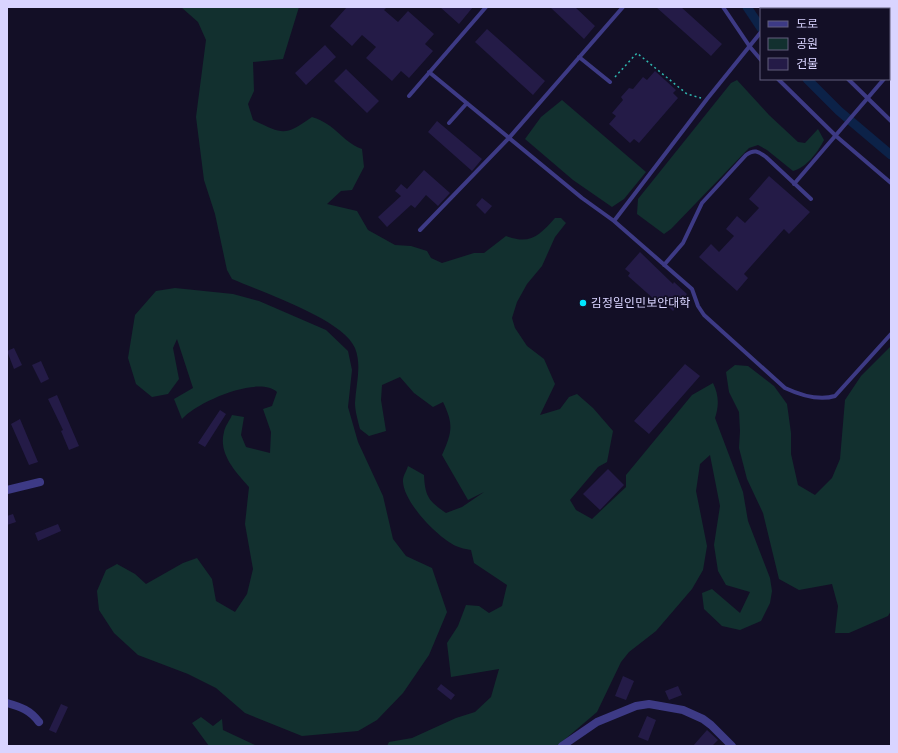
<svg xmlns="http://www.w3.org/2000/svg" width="898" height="753" font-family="'Fira Sans','Noto Sans KR',sans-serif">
<rect width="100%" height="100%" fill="#130f26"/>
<path fill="#12302f" d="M181,7H299L283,59L253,62L254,91L248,104L253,120C284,134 283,137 312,117C337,125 341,141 362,149L364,167L352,190L341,191L327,204L357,211L368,230L395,245L411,246L427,251L431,258L442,263L474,253H484L506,236C530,245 539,236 555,218H561L566,223L555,237L542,266L527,284L517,302L512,318L515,328L527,346L544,359L555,384L540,415L560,409L569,397L577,394L593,408L613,431L607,462L598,467L570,500L576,510L592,519L626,487V475L692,395L713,383C719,395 719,406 715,418L743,492L748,521L770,578L772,591L770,603L761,621L740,630L722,626L704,609L702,593L712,589L740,613L750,592L726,585L718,571L714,545L720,506L710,455L700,464L696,491L707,546L703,570L692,589L656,631L629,652L621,662L597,712L557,746H387L389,742L412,738L456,718L475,712L491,697L499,669L451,677L447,643L458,626L466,605L479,606L489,613L502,606L507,585L474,563L471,550C466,549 460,548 456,546C438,538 402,501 403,480C403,476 407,470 408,466L424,475C425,497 429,501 446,513L462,507L484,492L468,500L442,455C452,432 454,425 443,402L433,407L414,393L400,377L382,385L381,400L386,431L369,436L360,429C358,421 355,411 355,403C356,384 362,366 355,348C343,319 262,292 232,279L227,270L215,214L204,180L196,117L206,40L198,22Z
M737,80L769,115L798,142L805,143L818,129L824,140C818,152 806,168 793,171L767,150L758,145L749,148L671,229L664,234L637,214L638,199L731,83Z
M562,100L646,172L624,199L612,207L573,180L525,139L541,117Z
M175,288L233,294L259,301L326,330L348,351L352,370L348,407L358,442L383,496L393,539L406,556L432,568L447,612L429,655L403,693L377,720L358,731L302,736L245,713L216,688L188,674L138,655L114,633L99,610L97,591L106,570L117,564L135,574L146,584L183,563L197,558L212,579L216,601L235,612L247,594L253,569L245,524L249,487C236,472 218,454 224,432C225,426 230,420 232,415L244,417L241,435L246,447L270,453L271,432L263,409L272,406L277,392C258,375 197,402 182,419L174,399L193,388L177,339L173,348L179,379L168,394L152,397L136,384L128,358L135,315L156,291Z
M891,346V611L888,616L849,633H835L838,606L832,584L799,590L779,579L763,513L747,479L739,448L740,431L739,412L729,392L726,372L735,365L748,366L774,386L787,404L791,433V454L798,485L815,495L832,478L840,459L845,400L861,376Z
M201,717L213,726L222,719L223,730L257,746H209L192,723Z"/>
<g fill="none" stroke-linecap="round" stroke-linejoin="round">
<path stroke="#0c2248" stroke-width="9" d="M747,7L761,28
M807,79L839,111L891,155"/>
</g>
<path fill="#241b47" d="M347,7H387L384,10L398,22L408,11L434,34L425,44L433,51L409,78L401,71L392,81L366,58L376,47L362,35L352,46L330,26Z
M440,7H473L459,24Z
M550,7H575L595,26L584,39Z
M656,7H681L722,44L711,56Z
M487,29L545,81L533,95L475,42Z
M325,45L336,57L306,85L295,73Z
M346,69L379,101L367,113L334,81Z
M655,71L676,90L673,93L678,98L639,143L634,139L630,143L609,124L616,116L612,113L623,100L621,97L629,88L633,89L643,77L647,80Z
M437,121L482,159L472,171L428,132Z
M424,170L450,193L438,206L426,195L415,208L411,205L387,227L378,217L401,196L395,191L401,184L407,189Z
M769,176L810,212L789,234L784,229L744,274L748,278L737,291L699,257L711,244L719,252L734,236L726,229L737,216L745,223L759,208L749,199Z
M482,198L492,206L485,214L476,205Z
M640,252L673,284L674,282L687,294L673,311L667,305L664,308L628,276L630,273L625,269Z
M14,348L22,365L14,369L7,351Z
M41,361L49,379L41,383L32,365Z
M685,364L700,376L649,434L634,421Z
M57,395L79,446L69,450L61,431L63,430L48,399Z
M220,410L226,414L205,447L198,443Z
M20,419L38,462L29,465L11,424Z
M608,469L624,485L600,510L583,494Z
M13,514L16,522L7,525V516Z
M58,524L61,531L38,541L35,533Z
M623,676L634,681L626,700L615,696Z
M441,684L455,695L451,700L437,689Z
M678,686L682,695L669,700L665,691Z
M61,704L68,707L56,733L49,730Z
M647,716L656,720L648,741L638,737Z
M707,730L718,740L712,746H693Z"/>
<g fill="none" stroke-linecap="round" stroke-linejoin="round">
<path stroke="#2fb8b0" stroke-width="1.5" stroke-dasharray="2 3" stroke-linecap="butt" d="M615,77L637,53L687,94L701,98"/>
<path stroke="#3d3a85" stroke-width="4" d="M723,7L750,47L761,60
M776,7L777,9
M781,9L783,7
M579,57L610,82
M429,72L582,198L614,221L692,289L698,306L704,315L785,388C800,395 819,401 835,396L891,334
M889,72L891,70
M778,79L836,136L891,183
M848,79L891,121
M409,96L486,7
M449,123L467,103
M794,184L884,79
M614,221L707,99L761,32
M420,230L509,138L623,7
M664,265L683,243L702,203L746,155C754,149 758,151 766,157L811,199"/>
<path stroke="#3d3a85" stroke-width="8" d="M7,490L40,482
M7,703C21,707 30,710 39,722
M562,746L597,722L636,706L649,704L683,710L703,719L711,725L732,746"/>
</g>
<circle fill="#00e5ff" stroke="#130f26" stroke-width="1.5" cx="583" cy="303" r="4"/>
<g text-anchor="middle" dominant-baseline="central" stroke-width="3.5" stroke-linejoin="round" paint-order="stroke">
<g font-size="12" fill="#d9d4ff" stroke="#130f26" text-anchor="start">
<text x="591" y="303">김정일인민보안대학</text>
</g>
</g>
<rect width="898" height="753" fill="none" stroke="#d9d4ff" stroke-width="16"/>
<rect x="760" y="8" width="130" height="72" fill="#130f26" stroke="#625e7d"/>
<rect x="768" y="21" width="20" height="6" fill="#3d3a85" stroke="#625e7d"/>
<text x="796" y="28" font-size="12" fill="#d9d4ff">도로</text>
<rect x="768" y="38" width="20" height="12" fill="#12302f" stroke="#625e7d"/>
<text x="796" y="48" font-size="12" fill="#d9d4ff">공원</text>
<rect x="768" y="58" width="20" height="12" fill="#241b47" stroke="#625e7d"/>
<text x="796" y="68" font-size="12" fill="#d9d4ff">건물</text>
</svg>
